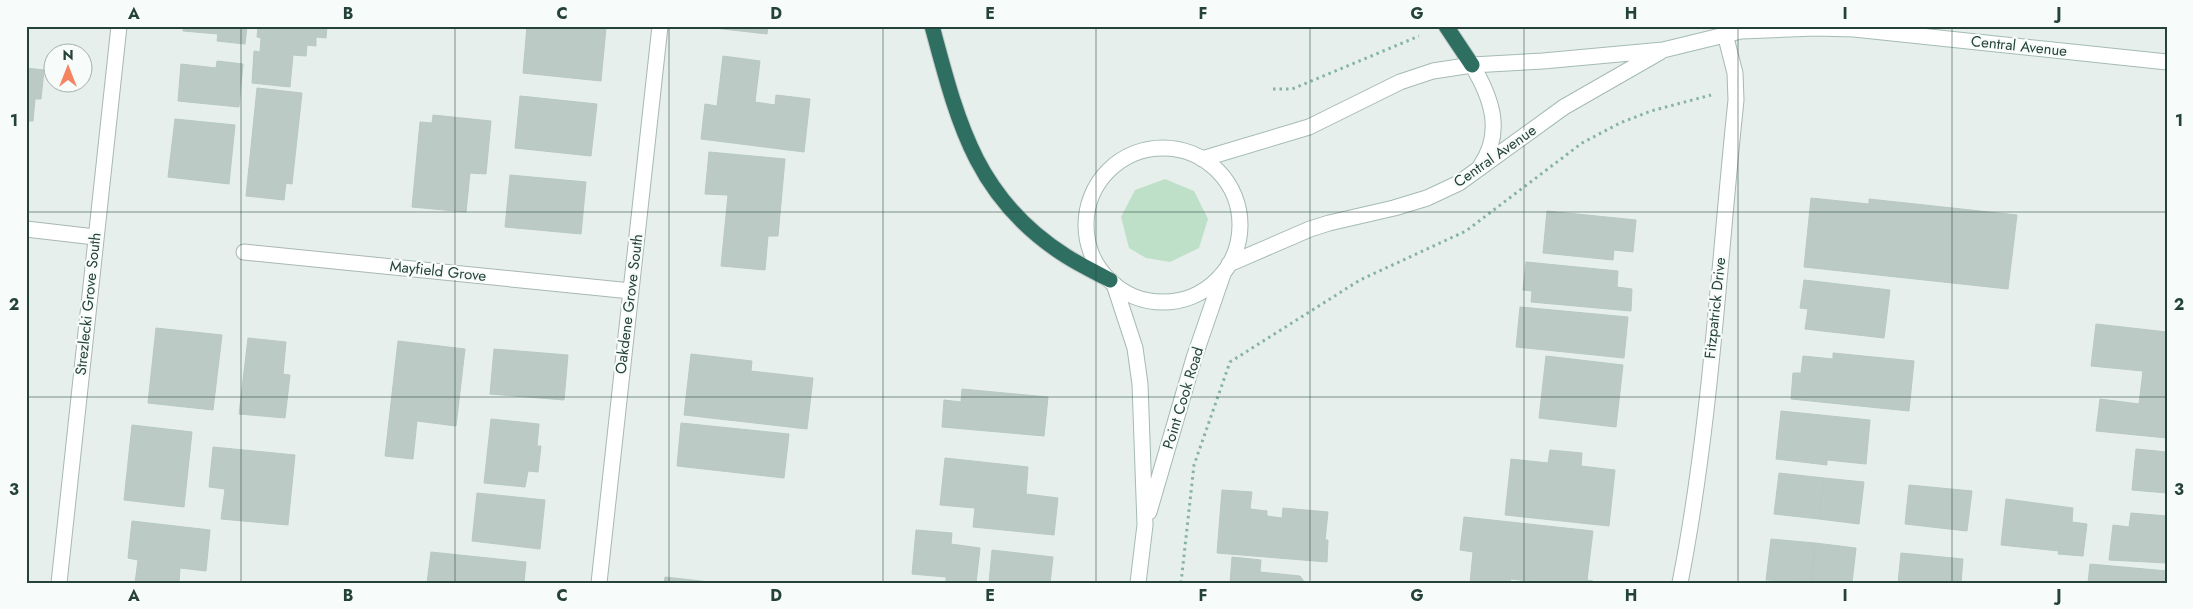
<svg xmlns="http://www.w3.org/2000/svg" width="2193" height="609" font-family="Jost,sans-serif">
<rect width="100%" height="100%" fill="#e6efeb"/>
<path fill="#bfe0c8" d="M1165,179L1194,191L1208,219L1199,248L1170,262L1146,258L1129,248L1121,217L1135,190Z"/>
<path fill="#bbcac4" stroke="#b8c9c2" d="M184,26H247L245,44L217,41L218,34L183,31Z
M258,26H327L326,38L316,37V46L307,45L306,56L293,55L290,87L252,83L254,51L260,52L261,38L257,37Z
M527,26L606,28L601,81L523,73Z
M714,26H768L767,34L714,28Z
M723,56L760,61L755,102L775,105L776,95L810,99L804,152L701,139L705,104L717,106Z
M217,61L243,64L239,107L178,101L181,64L216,68Z
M26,68L44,70L41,99H35L33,121H26Z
M257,88L302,93L292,184L286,183L284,200L246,196Z
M520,96L597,104L591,156L515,148Z
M433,115L491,121L486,174L470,173L466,212L412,207L420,122L432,123Z
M175,119L235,125L229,184L168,177Z
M709,152L785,159L778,236H768L765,270L721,266L728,195L705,194Z
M510,175L586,182L581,234L505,227Z
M1811,198L1869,204V199L2017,215L2008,289L1804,267Z
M1547,211L1636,220L1633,252L1614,250L1613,260L1543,253Z
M1526,262L1618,271L1617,287L1632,289L1631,311L1531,302L1532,291L1523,290Z
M1804,280L1890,290L1884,338L1805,329L1808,309L1800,308Z
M1520,307L1628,317L1624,358L1516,347Z
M2096,324L2167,332V438L2096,431L2100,399L2139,404L2143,371L2091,366Z
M156,328L222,335L213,410L148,403Z
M248,338L286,342L283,374L290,375L285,418L239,414Z
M398,341L465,349L456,426L417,421L413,459L385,456Z
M494,349L568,355L564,400L490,394Z
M1833,353L1914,361L1909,411L1791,399L1793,373H1801L1803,356L1833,359Z
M691,354L752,361L751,371L813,378L807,429L684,415Z
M1546,356L1623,365L1616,427L1539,418Z
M962,389L1048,397L1044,436L942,427L944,400L961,402Z
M1781,411L1870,420L1866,464L1827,460V465L1776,459Z
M491,419L539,424L537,446H541L538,472L528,471L525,487L484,483Z
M681,423L789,434L784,478L677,466Z
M132,425L192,432L184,507L124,500Z
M213,447L295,455L288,525L221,519L225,489L209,487Z
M2136,449L2167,452V493L2132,490Z
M1550,450L1582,453L1581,466L1615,470L1609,526L1505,515L1511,459L1548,463Z
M945,458L1028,467L1026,494L1058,498L1054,535L973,527L975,508L940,505Z
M1779,473L1824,478L1819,519L1774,514Z
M1824,478L1864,482L1859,524L1819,519Z
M1909,485L1972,491L1967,531L1905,524Z
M1222,490L1252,492L1250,509L1267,511V516L1282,518L1283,508L1328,512L1325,540H1328L1327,562L1217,553Z
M477,493L545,500L540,549L472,541Z
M2006,499L2073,508L2072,522L2087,524L2083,556L2058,554L2059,551L2001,545Z
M2131,513L2167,516V563L2109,560L2113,525L2129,527Z
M1464,517L1593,531L1587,580L1593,581V583H1545L1511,579L1510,583H1470L1473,552L1460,550Z
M132,521L210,530L206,571L180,568L179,583H135L138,560L128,558Z
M916,530L952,533L951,544L980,548L976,583L946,582V577L912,574Z
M1771,539L1815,543L1811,583L1766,580Z
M1815,543L1856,548L1852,583H1811Z
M992,550L1053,557L1050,583H989Z
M431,552L526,562L524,583H427Z
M1901,553L1963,559L1961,583H1898Z
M1232,557L1261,560L1260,572L1300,576L1305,583H1230Z
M2090,564L2167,571V583H2088Z
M665,577L719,583H664Z"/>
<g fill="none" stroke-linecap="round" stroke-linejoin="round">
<g stroke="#a8b8b2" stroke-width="17">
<path id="street" d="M26,229L95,237
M244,252L631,291
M59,583L119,26
M599,583L660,26
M1680,583C1711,424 1719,261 1736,100L1735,73L1725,34"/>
</g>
<g stroke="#a4bbb3" stroke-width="17">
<path id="secondary" d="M1472,65C1491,97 1504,131 1481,165
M1086 225a77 77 0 1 1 154 0a77 77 0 1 1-154 0Z
M1202,159L1309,127L1400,82L1433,71L1472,65L1543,61L1663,50L1741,31L1815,28L1854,29L2167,62
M1229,264L1310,229L1329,223L1394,208L1427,198L1459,183L1564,107L1660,52
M1114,284L1135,348L1140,384L1145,525L1138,583
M1149,512L1194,358L1223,274"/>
</g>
<g stroke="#c2cac8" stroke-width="17">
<path id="highway" d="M932,26C958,123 976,199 1066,256C1080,265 1095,272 1110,280
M1446,26L1472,65"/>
</g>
<path stroke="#86b3a5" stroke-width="3" stroke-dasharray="2.5 4" stroke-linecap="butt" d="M1273,89H1292L1419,36
M1181,583L1194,465L1230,362L1360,280L1466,231L1582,143L1620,123L1651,111L1711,95"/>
<use href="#street" stroke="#fff" stroke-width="15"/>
<use href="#secondary" stroke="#fff" stroke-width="15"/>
<use href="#highway" stroke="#2f6f62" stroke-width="15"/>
</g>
<path fill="none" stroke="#24423a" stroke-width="1" stroke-opacity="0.55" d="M241,26V583M455,26V583M669,26V583M883,26V583M1096,26V583M1310,26V583M1524,26V583M1738,26V583M1952,26V583M26,212H2167M26,397H2167"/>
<g text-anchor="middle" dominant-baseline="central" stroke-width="4.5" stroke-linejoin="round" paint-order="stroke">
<g font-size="15" fill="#24423a" stroke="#f7fbf9">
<text transform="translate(2019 46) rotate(6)">Central Avenue</text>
<text transform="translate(1495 156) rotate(-35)">Central Avenue</text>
<text transform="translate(438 271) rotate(6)">Mayfield Grove</text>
<text transform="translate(88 304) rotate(-84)">Strezlecki Grove South</text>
<text transform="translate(629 304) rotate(-83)">Oakdene Grove South</text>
<text transform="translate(1715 308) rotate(-84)">Fitzpatrick Drive</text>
<text transform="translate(1183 398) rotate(-73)">Point Cook Road</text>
</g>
</g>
<rect width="2193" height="609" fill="none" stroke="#f7fbf9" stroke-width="55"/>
<g transform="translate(68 68)"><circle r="24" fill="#f7fbf9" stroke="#a3b1ad"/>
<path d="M0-4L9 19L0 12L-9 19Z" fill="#f4845f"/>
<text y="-8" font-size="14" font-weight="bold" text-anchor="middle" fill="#24423a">N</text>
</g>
<rect x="28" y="28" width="2138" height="554" fill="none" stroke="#24423a" stroke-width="2"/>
<g font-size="16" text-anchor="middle" font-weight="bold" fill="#24423a">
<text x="134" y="19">A</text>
<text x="348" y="19">B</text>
<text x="562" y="19">C</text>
<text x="776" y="19">D</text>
<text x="990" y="19">E</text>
<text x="1203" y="19">F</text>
<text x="1417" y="19">G</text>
<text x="1631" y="19">H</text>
<text x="1845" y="19">I</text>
<text x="2059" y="19">J</text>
<text x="14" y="126">1</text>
<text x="2179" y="126">1</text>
<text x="14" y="310">2</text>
<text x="2179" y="310">2</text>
<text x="14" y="495">3</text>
<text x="2179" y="495">3</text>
<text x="134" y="601">A</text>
<text x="348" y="601">B</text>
<text x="562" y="601">C</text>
<text x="776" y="601">D</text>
<text x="990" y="601">E</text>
<text x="1203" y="601">F</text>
<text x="1417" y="601">G</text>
<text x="1631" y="601">H</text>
<text x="1845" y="601">I</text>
<text x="2059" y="601">J</text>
</g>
</svg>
